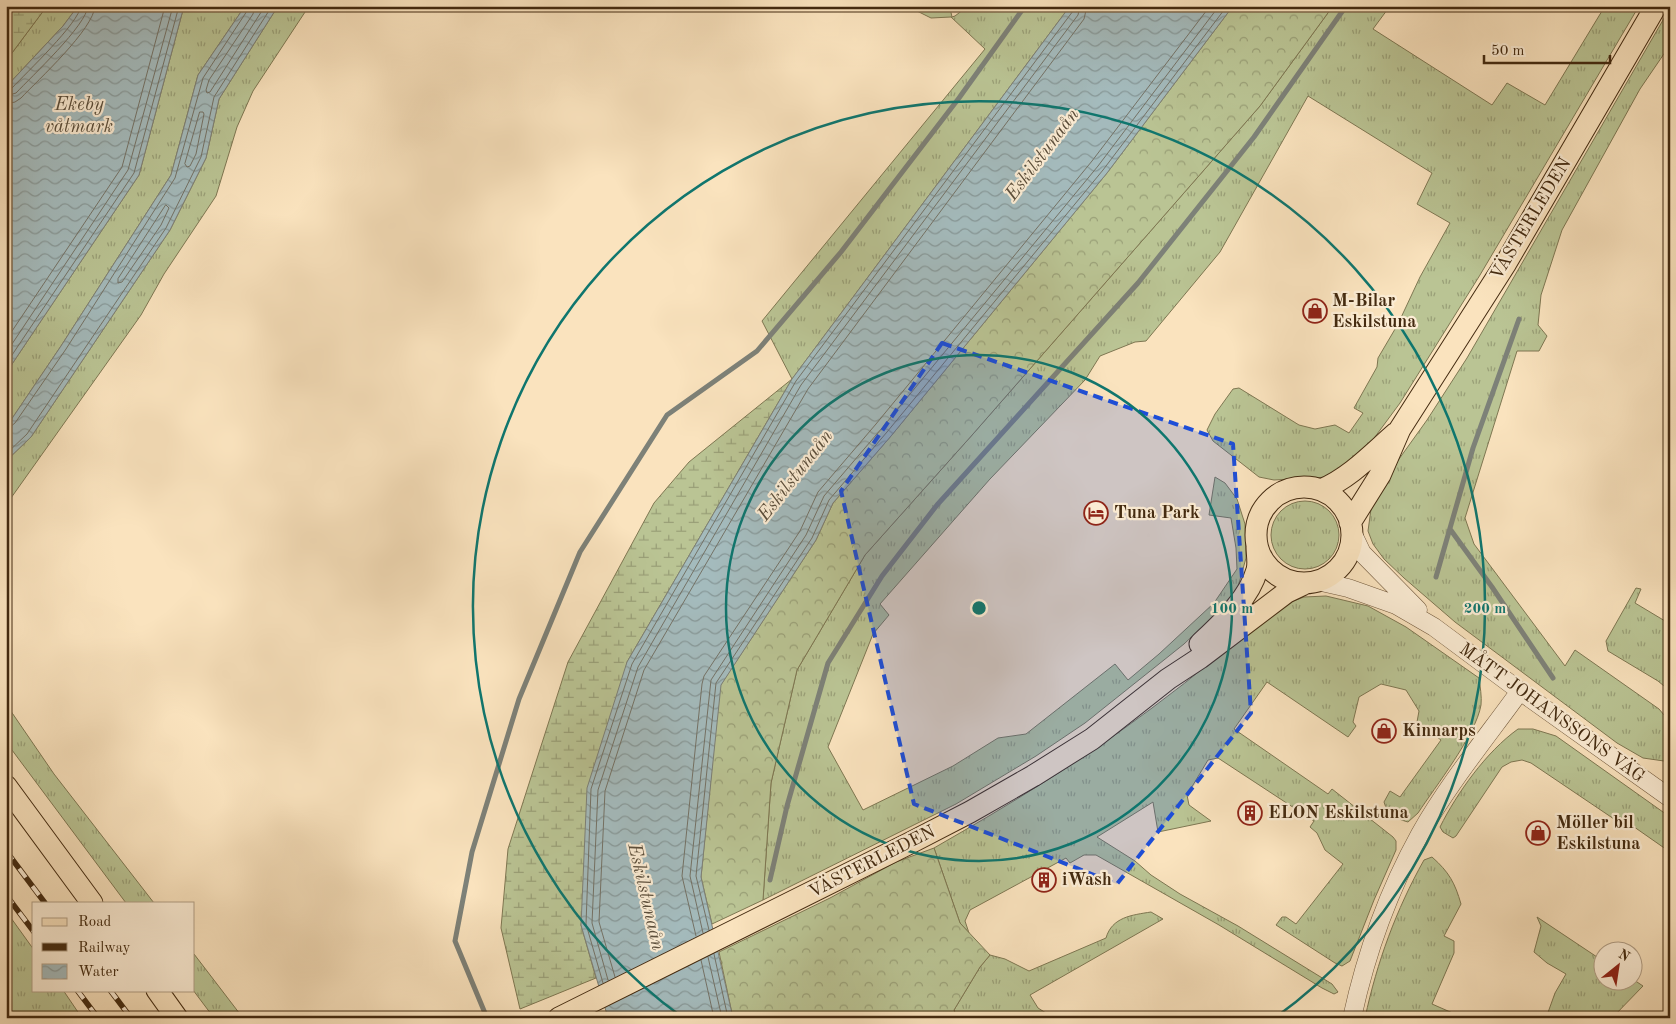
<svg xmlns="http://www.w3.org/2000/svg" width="1676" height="1024" font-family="'Old Standard TT',serif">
<defs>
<pattern id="grass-tufts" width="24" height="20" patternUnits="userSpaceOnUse" patternTransform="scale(1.25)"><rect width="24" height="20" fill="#bac494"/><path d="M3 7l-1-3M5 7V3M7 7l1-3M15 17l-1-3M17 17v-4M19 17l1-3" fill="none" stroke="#999f77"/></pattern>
<pattern id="forest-crowns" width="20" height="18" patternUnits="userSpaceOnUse" patternTransform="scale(1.25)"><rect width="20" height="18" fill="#bac494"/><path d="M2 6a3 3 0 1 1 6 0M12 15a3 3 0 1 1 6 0" fill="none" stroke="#999f77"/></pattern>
<pattern id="wetland-marsh" width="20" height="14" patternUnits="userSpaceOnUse" patternTransform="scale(1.25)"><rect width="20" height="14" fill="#bac494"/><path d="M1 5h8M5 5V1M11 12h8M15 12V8" fill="none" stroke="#999f77"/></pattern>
<pattern id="water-waves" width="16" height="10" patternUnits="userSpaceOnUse" patternTransform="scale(1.25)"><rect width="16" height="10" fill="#a4bbbd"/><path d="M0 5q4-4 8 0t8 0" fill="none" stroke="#879898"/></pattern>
</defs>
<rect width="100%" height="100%" fill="#fae3be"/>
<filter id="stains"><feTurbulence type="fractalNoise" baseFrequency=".004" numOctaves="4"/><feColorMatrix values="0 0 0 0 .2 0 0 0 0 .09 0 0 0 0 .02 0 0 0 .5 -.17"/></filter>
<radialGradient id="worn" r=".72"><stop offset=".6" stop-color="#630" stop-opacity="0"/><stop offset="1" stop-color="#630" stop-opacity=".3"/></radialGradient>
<path fill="url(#grass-tufts)" stroke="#7e7752" d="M47,6H78L63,26L6,87V61Z
M184,6H245L198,75L171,175L61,346L11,420L6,424V373L139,175Z
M278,6H309L253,91L237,127L216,196L164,274L141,315L6,505V461L31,437L170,230L206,158L219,99Z
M907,6H951L950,8L952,17L955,16L968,6H1070L792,379L762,321L985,49L951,17L931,18Z
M1333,6H1390L1373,29L1492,105L1507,83L1545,105L1605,6H1639L1480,275L1400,403L1369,445L1329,477L1274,480L1259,477L1245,466L1213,441L1207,430L1215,414L1233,389L1239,388L1299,425L1315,429L1335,425L1349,433L1363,413L1354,408L1377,367L1378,358L1398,324L1420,277L1450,223L1417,204L1432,173L1308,96L1220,252L1146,341L1135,342L1100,356L1085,380L990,479L880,604L889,615L873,634L828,747L863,810L953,766L998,738L1026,734L1115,664L1128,680L1159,654L1214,603L1237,569L1236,548L1231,518L1209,515L1215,477L1225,483L1237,499L1245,524L1246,558L1238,587L1220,610L1184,644L1085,723L1036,756L956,804L763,900L771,783L797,670L865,555L973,434L1260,106Z
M1670,8V45L1640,89L1562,230L1541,295L1538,325L1547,336L1539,351H1517L1465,518L1474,544L1565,666L1575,650L1659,709L1670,722V755L1664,761L1643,758L1617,743L1455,622L1404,578L1384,559L1373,544L1368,531L1371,509L1394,466L1427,420L1467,358Z
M1271 535a34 34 0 1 1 68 0a34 34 0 1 1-68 0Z
M1636,588L1641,589L1635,603L1670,624V691L1658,681L1608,651L1606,641Z
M1326,596L1368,606L1406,627L1479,678C1480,686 1482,697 1481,705C1476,735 1435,787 1418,813L1408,822C1397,819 1387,814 1384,802L1390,791L1400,797L1441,740L1417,722L1419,711L1406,690L1381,684L1359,697L1353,722L1356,726L1348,737L1267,682L1234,729L1328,794L1332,789L1393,837L1396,841V850L1374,900L1350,961L1342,966L1335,963L1276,925L1282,917H1286L1296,924L1343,864L1325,850L1317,833L1310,827L1314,821L1218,758L1208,760L1187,795L1189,805L1211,821L1158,832L1153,802L1097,837L1135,861L1151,875L1180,894L1238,926L1332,984L1338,992L1334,994L1322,988L1219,925L1096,855H1084L1070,863L1066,858L970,910L965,921L969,933L960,923L934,848C1009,805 1083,760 1152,708C1196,676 1237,639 1280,606L1304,597Z
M6,704L54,774L154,903H126L6,742Z
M1518,729H1533L1556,736L1670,817V852L1617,815L1614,819L1531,763L1522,760L1511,762L1502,767L1456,836L1453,838L1443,832L1440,827C1457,793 1486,752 1518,729Z
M1432,857C1449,872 1455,883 1461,904L1444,936L1454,941V953L1432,1004L1464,1018H1365C1377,962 1396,910 1424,860Z
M6,911L34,950V990H63L82,1018H6Z
M1151,912L1163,919L1030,995L1038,1008L1054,1018H957L954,1010L980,967L990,955L1005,959L1029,971L1106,938C1112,917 1132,915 1151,912Z
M1537,917L1603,961L1604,982H1634V980L1643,986L1612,1018H1546L1555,993L1566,974L1547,963L1534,952L1541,926Z
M194,954L243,1018H214L193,990Z"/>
<path fill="url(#forest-crowns)" stroke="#7e7752" d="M1233,6H1333L1260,106L973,434L865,555L797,670L771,783L763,900L712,924L701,877L720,686L816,540L833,503L891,436L1107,173Z
M934,848L960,923L990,955L980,967L954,1010L957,1018H733L719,952L830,898L896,862Z"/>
<path fill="url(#wetland-marsh)" stroke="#7e7752" d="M6,6H47L6,61Z
M792,379L627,662L581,925L596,978L520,1009L501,928L508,849L568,662L654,503L689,462Z"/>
<path fill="url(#water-waves)" stroke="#7d8178" d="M78,6H184L139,175L6,373V87L63,26Z
M245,6H278L219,99L206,158L170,230L31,437L6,461V424L11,420L61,346L171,175L198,75Z
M1070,6H1233L1107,173L891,436L833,503L816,540L721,685L701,877L733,1018H608L581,925L587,788L627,662L792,379Z"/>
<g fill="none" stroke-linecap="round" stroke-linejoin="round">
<path stroke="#747266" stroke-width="1" d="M255,6L253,14L209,80L206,90L207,93L210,92L265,6
M6,90L12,88C26,73 79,23 81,6
M6,96L16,93C31,77 87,25 88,6
M6,104L15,102L21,98C38,80 94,29 95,6
M200,112H203L204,114L196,154L190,166L187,167L185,164Z
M166,205L169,208L161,225L122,282L118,283V279Z
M6,340L122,167L165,6
M6,353L128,170L173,6
M6,364L134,173L179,6
M6,427H10L15,423L66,349L175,178L203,78L247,11L248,6
M6,454L27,434L166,228L201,157L214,97L272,6
M709,930L696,876L716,683L812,538L829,500L887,432L1103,170L1227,6
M703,933L690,876L711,680L806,535L824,496L882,428L1098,166L1219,6
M696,936L682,876L702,684L704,676L800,531L818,492L876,424L1092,161L1210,6
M714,954L728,1018
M708,957L722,1018
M701,960L714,1018
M615,977L599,922L605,791L644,670L808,389L1084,19L1087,6
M608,980L592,923L598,790L638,667L801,385L1078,15L1080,6
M603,983L586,924L591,789L632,664L796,381L1073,11L1074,6"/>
<path stroke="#7d8178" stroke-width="5" d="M1450,529L1492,587L1553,678
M1436,577L1473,448L1519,319
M770,880L787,806L828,663L882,576L937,505L1138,283L1254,137L1346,6
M487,1018L455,941L472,852L519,699L580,552L667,415L757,351L841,252L959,98L1025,6"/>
<g stroke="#71583c" stroke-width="19">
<path id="minor" d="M1352,532L1362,553L1418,610
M1317,581L1348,588L1396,605L1434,627L1520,691L1670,798
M1352,1018C1366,953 1388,892 1420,834C1449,783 1486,738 1520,691"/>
</g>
<g stroke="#432a10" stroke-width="23">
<path id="major" d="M1256 535a48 48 0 1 1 96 0a48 48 0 1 1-96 0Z
M1321,490C1350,478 1373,453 1396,433
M1350,523L1380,475L1400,429L1506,263L1656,6
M1200,644C1221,624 1249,599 1257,570C1259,563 1257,554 1257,547
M6,786L92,903
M157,990L177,1018
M559,1018L910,843L970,812L1033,776L1092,739L1168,679L1200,658L1287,592L1306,583"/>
</g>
<use href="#minor" stroke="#fcedd5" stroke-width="18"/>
<use href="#major" stroke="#fae3be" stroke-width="21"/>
<g stroke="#432a10" stroke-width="5.5">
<path id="rail" d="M6,851L45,903
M6,895L34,932
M77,990L98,1018
M110,990L131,1018"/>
</g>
<use href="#rail" stroke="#fcedd5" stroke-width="4" stroke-dasharray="11" stroke-linecap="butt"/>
</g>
<path fill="#1d4ed8" fill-opacity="0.2" stroke="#1d4ed8" stroke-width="4" stroke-dasharray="10 6" stroke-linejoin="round" d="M942,343L1233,444L1251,713L1117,884L914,804L841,491Z"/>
<g fill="none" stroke="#0f766e" stroke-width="2.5">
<circle cx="979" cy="608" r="253"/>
<path d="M682 1017A506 506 0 1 1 1276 1017"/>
</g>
<defs>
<g id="shop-ring" transform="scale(1.25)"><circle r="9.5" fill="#fcedd5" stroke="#8f2418" stroke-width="1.5"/><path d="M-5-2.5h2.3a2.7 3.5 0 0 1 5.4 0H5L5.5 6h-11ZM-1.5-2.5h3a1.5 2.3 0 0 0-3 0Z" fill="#8f2418"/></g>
<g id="hotel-ring" transform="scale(1.25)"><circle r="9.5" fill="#fcedd5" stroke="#8f2418" stroke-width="1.5"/><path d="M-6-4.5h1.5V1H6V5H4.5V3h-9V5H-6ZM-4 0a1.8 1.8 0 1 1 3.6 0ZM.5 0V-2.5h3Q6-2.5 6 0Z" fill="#8f2418"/></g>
<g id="building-ring" transform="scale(1.25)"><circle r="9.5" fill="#fcedd5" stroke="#8f2418" stroke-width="1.5"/><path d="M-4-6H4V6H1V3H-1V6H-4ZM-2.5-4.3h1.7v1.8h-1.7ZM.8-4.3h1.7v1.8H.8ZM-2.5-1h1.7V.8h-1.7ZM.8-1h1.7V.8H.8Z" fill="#8f2418"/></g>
</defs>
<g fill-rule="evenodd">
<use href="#shop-ring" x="1315" y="311"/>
<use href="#hotel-ring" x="1096" y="513"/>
<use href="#shop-ring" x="1384" y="731"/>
<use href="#building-ring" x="1250" y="813"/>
<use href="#shop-ring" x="1538" y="833"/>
<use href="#building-ring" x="1044" y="880"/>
</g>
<g text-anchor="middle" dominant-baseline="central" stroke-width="4.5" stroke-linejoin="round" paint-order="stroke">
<g font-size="18" fill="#432a10" stroke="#fcedd5">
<text transform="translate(1531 219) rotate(-59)">VÄSTERLEDEN</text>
<text transform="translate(1552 713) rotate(36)">MÅTT JOHANSSONS VÄG</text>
<text transform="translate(872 862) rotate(-27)">VÄSTERLEDEN</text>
</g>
<g font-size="18" font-weight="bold" fill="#432a10" stroke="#fcedd5" text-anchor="start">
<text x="1332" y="301">M-Bilar<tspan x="1332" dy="21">Eskilstuna</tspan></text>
<text x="1114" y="513">Tuna Park</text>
<text x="1402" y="731">Kinnarps</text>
<text x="1268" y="813">ELON Eskilstuna</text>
<text x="1556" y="823">Möller bil<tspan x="1556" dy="21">Eskilstuna</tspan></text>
<text x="1062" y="880">iWash</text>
</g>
<g font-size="19" font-style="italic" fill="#5b4e3b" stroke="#fcedd5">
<text x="79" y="105">Ekeby<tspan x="79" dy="22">våtmark</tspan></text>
<text transform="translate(1043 155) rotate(-53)">Eskilstunaån</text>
<text transform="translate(796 476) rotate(-52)">Eskilstunaån</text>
<text transform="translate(645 897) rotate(77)">Eskilstunaån</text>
</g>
</g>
<circle cx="979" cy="608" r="8" fill="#0f766e" stroke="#fcedd5" stroke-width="2.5"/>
<g font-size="15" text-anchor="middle" font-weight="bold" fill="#0f766e" stroke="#fcedd5" stroke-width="4.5" stroke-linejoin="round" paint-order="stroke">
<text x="1232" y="613">100 m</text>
<text x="1485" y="613">200 m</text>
</g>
<rect width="1676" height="1024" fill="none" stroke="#fae3be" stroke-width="25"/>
<rect x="8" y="8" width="1661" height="1009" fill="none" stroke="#432a10" stroke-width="2.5"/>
<rect x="12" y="12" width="1651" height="999" fill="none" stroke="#432a10"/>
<rect x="32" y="902" width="162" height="90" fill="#fcedd5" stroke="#b29f86"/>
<rect x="42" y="918" width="25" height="8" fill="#fae3be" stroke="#b29f86"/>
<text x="78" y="926" font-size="15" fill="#432a10">Road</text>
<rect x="42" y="943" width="25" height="8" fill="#432a10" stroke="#b29f86"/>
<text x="78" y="952" font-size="15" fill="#432a10">Railway</text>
<rect x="42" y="964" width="25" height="15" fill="url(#water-waves)" stroke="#b29f86"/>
<text x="78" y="976" font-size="15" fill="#432a10">Water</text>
<g transform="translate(1618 966) rotate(30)"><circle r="24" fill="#fcedd5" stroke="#b29f86"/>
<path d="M0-4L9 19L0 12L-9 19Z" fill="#8f2418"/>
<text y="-8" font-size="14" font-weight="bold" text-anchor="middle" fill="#432a10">N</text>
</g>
<path d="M1484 55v8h126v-8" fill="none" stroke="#432a10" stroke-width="2.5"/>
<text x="1491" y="55" font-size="15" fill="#432a10" stroke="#fcedd5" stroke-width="4" paint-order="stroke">50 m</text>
<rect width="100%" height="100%" filter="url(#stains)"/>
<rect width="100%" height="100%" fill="url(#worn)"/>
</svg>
